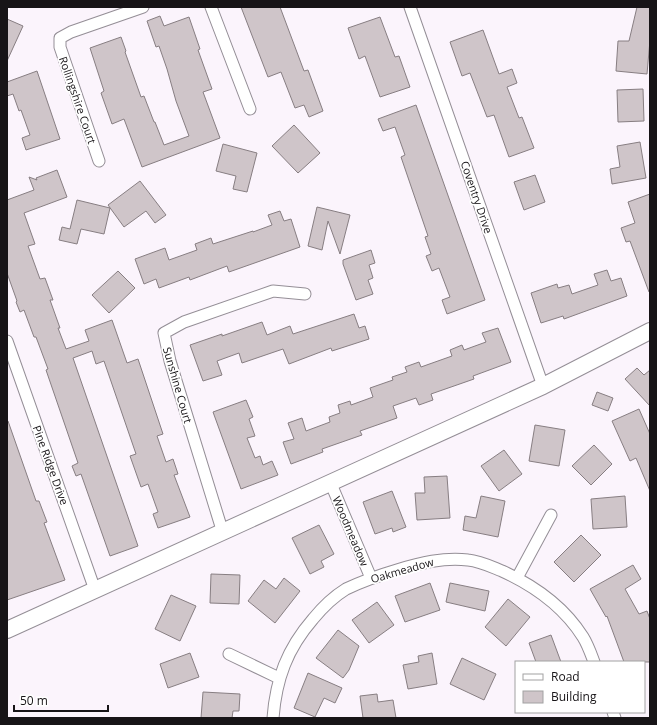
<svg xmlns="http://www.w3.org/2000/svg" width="657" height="725" font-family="'Open Sans',sans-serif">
<rect width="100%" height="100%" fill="#fbf4fc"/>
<path fill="#cfc5c9" stroke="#877e82" d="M241,7H280L304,71L308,70L323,111L309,117L304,105L295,108L281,72L268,77Z
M637,7H650V40L647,74L616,71L618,41H629Z
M160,16L164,26L189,17L200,49L198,50L212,89L203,92L220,138L142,167L124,119L112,124L101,93L104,91L90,48L121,37L126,51L125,52L141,97L144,96L154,122H155L164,145L189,136L176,101L167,69L159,46L156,47L147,21Z
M380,17L395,57L399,56L410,87L380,97L365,56L359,59L348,28Z
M7,19L23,26L7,61Z
M483,30L499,74L512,69L517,83L507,87L519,118L522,117L534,148L509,157L494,115L487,117L470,73L462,76L450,42Z
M37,71L60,139L26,150L22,138L30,135L21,110L19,111L13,94L7,96V82Z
M643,89L644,121L618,122L617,90Z
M416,105L485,300L447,314L442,300L450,297L439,268L432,271L426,256L431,254L425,237L428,236L401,157L405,155L395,127L383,131L378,119Z
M294,125L320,153L298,173L272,146Z
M640,142L646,178L612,184L610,169L620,167L617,146Z
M223,144L257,153L247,192L233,189L236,176L216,171Z
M57,170L67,197L24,213L35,244L28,246L40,279L45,278L53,300H50L60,328H58L66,349L89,341L85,330L112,320L127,363L138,359L163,434L157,436L166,462L173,459L178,474L174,475L190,517L158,528L153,514L158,512L148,484L141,487L130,456L136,454L104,361L96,364L92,351L73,358L138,546L110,556L81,474L76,476L72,466L78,463L46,370L48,369L36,337H34L24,310L20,312L16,302L17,301L7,273V200L34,190L29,177L37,180L36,178Z
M535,175L545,202L524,210L514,182Z
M140,181L166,215L155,223L146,211L124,227L108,205Z
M650,194V292H649L630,241L626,242L621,228L635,223L628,202Z
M77,200L110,208L104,234L81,229L77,244L59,240L62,227L70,229Z
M317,207L350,215L340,254L328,221L322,250L308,246Z
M280,211L284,221L291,219L300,247L229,272L227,266L190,280L189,277L159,288L156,279L144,284L135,259L165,248L169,260L197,250L195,244L211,238L213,244L253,231V232L272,225L268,215Z
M371,250L375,263L369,265L373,278L368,280L373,294L356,300L343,264V260Z
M607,270L611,281L621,278L627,296L564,319L563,316L541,323L531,293L557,284L558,288L569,285L572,294L598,285L594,274Z
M118,271L135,288L109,313L92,295Z
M354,314L359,328L365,326L369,339L332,351L331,348L289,364L283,349L242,363L239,353L217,361L222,375L203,381L190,345L222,334V336L262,322L267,335L290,326L293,334Z
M498,328L511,362L473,376L474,379L431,394L433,400L419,405L416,398L393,406L397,418L360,431L362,435L322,449L323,452L291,464L283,442L294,439L288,423L302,418L306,431L330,422L329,417L340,413L338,405L350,401L351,405L373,397L370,388L393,380L392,377L407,372L405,367L419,362L421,367L452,356L450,350L462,345L464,350L486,342L482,333Z
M637,368L644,375L650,370V406L625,379Z
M597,392L613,398L608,411L592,405Z
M246,400L253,417L249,419L255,436L247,438L255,458L260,456L263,465L272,461L278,475L241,489L213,412Z
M639,409L650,434V491L636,458L630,461L612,421Z
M7,421H8L36,501H39L47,522L44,523L65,580L7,600Z
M535,425L565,430L559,466L529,461Z
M594,445L612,464L591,485L572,466Z
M504,450L522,474L499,491L481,466Z
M447,476L450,518L417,520L415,493H425L424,477Z
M392,491L406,527L393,532L392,528L375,534L363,502Z
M481,496L505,501L498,537L463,530L465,516L476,518Z
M625,496L627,527L593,529L591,499Z
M319,525L334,554L321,561L324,567L310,574L292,538Z
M581,535L601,555L574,582L554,562Z
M633,565L641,579L625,589L639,614L647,611L650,619V662H624L607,616L606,617L590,589Z
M211,574L240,575L239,604L210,603Z
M284,578L300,591L275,623L248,601L264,580L276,589Z
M430,583L440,610L405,622L395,596Z
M450,583L489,591L485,611L446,602Z
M171,595L196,606L180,641L155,629Z
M508,599L530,617L506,646L485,627Z
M377,602L394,625L369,643L352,620Z
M338,630L359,646L349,670L343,678L316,658Z
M551,635L561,662H536L529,643Z
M190,653L199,677L168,688L160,664Z
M432,653L437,684L408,689L403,665L419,662L418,656Z
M462,658L496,674L484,700L450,684Z
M308,673L342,688L335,703L324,698L315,717L294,708Z
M203,692L240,694L239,711H233L232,718H201Z
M377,694L378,702L393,700L396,718H363L360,696Z"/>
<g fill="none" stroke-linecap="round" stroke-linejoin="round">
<g stroke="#948e96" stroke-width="13">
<path id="street" d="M211,7L250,109
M410,7L543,386
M99,161L60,47V38L71,32L143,7
M7,341L95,590
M331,484L371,578
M223,533L170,361L164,333L184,322L273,291L305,294
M517,578L551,515
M229,654L279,678
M613,712L615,718
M273,718C276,679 287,649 313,619C322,608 333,597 346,589C363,581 380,575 397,570C420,563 444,557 468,560C480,561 492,567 502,571C535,586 564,607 583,637C588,645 591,654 594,662"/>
</g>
<g stroke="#948e96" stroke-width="18">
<path id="secondary" d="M7,630L543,386L650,331"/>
</g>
<use href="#street" stroke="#fff" stroke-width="11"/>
<use href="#secondary" stroke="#fff" stroke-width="16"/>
</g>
<g text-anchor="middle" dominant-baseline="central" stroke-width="3.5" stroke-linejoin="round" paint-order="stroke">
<g font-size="11" fill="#171417" stroke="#fff">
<text transform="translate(78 100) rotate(71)">Rollingshire Court</text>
<text transform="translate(477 197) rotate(71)">Coventry Drive</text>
<text transform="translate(178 385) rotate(74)">Sunshine Court</text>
<text transform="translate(51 465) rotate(70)">Pine Ridge Drive</text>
<text transform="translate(351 531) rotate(67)">Woodmeadow</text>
<text transform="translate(402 570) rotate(-16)">Oakmeadow</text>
</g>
</g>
<rect width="657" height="725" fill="none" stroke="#171417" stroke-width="16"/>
<rect x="515" y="661" width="130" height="52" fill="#ffffff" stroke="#a2a1a2"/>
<rect x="523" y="674" width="20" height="6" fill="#ffffff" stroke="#a2a1a2"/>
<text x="551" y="681" font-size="12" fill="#171417">Road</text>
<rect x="523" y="691" width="20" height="12" fill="#cfc5c9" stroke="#a2a1a2"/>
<text x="551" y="701" font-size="12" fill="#171417">Building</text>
<path d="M14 705v6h94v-6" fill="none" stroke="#171417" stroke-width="2"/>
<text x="20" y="705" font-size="12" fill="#171417" stroke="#ffffff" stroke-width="3" paint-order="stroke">50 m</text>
</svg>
